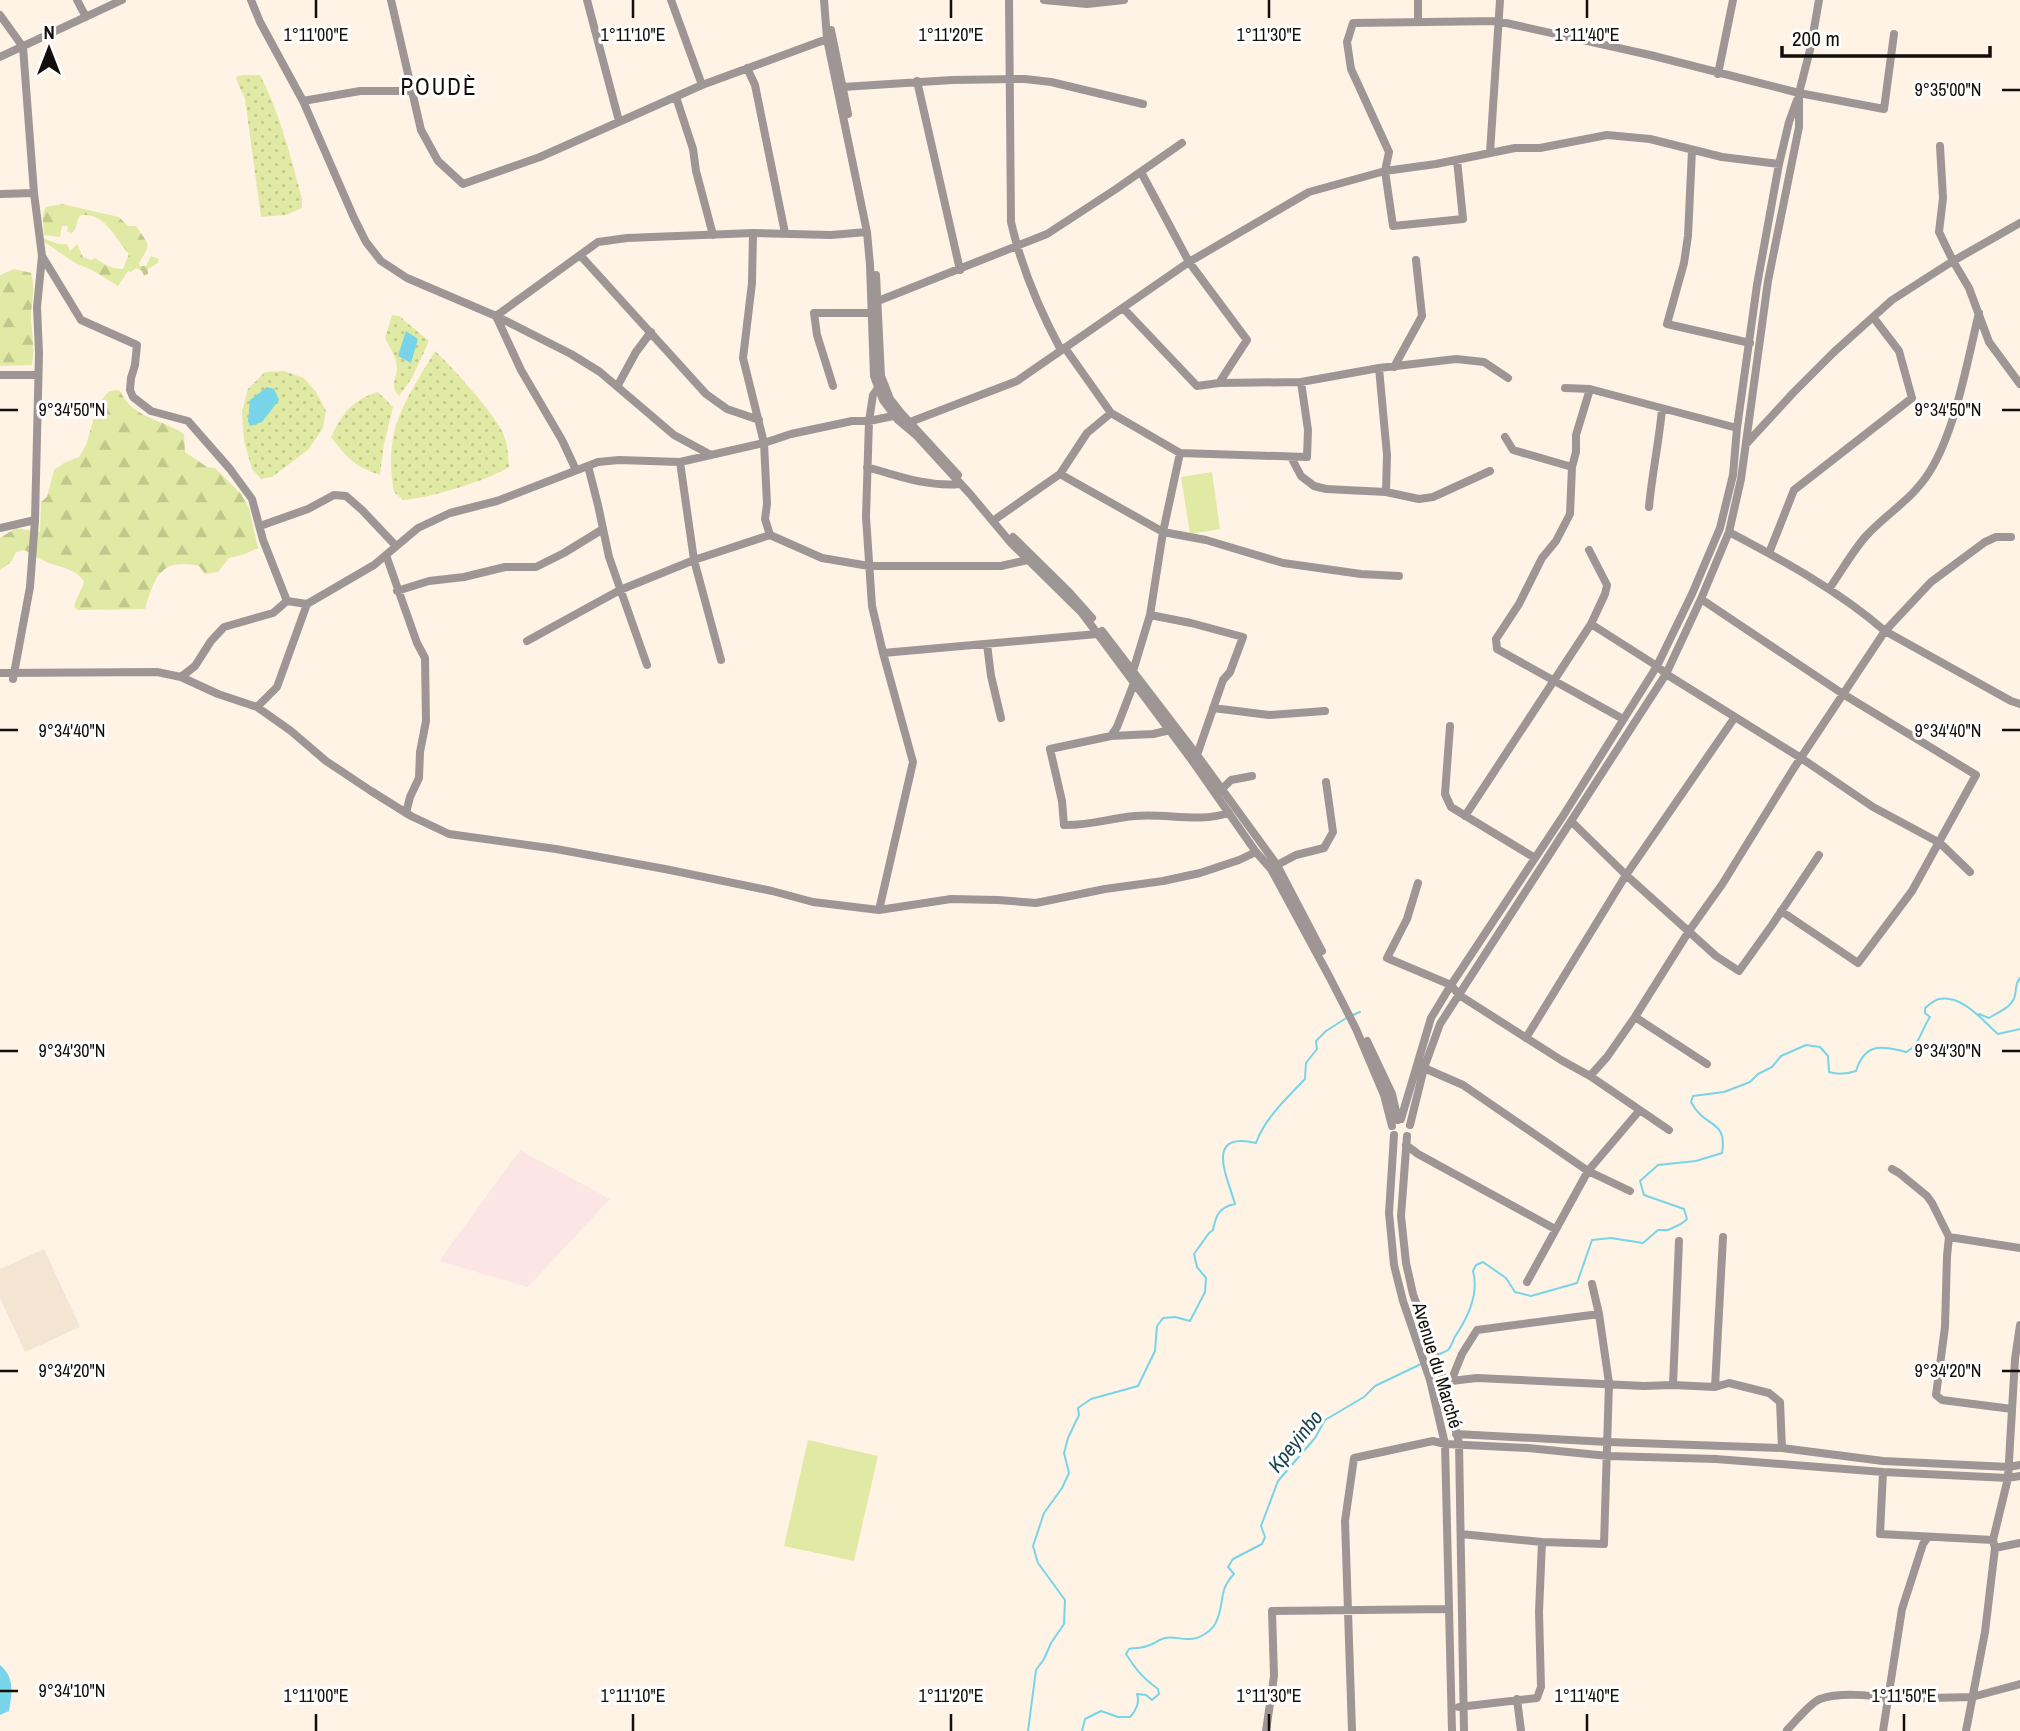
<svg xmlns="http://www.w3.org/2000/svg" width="2020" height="1731" font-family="'Archivo Narrow',sans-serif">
<defs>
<pattern id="grass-dots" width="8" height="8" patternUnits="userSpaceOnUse" patternTransform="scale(1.75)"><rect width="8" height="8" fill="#e1eaa4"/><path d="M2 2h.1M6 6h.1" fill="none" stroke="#c0c88c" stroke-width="1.8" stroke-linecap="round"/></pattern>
<pattern id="forest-firs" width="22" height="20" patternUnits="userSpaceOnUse" patternTransform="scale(1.75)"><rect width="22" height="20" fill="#e1eaa4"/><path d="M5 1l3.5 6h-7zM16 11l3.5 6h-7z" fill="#c0c88c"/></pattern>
</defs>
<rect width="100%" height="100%" fill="#fff3e6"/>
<path fill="#fbe6e5" d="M520,1150L610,1199L528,1287L439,1261Z"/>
<path fill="#f3e5d2" d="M44,1249L80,1327L25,1352L0,1298V1269Z"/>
<path fill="url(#grass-dots)" d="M241,75H260C280,113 291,158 302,199V208L286,215L261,217L245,99C242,91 237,84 236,77Z
M392,315L399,316L429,341L412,378L399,396C389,385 397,379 397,367C396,357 390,347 385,338Z
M435,351C454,369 492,411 503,433C508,444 508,456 509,467C487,481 430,498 403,500L394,492C383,430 404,403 435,351Z
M284,371L304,378L316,392L326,411L323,428L308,450L272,477L261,479L252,469L244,441L242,412L248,389L265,372Z
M378,392L393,407L384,444L380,475C354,466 348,459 331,437C343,413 352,400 378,392Z"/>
<path fill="url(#forest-firs)" d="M62,204L119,217L128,226H136C149,246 152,242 139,263L140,266H146L151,256L159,259L158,263L148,269V274L144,276L142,271L136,268L131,272L128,271L118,286L92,270L75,263L43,241V238L58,244H67L70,251L77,244L83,257L91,260L95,258C104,264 110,269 123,269L129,254C114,237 106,213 81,215C75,220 78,228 72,233L67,231L68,226H62L60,237L44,235C44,224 40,217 46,207Z
M14,269L31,273C36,292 31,301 31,319C32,335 35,348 32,365L0,366V275Z
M119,390C123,396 127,403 133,408C148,420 168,423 184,434L185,452L207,467L215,468L241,494L249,508L258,548L245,554L229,558L218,572L205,574L199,566C161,558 155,576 145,609L78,610L74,607C76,597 82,590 84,581C75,569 63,568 49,563C41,560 32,554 24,550L16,552L11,562L0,570V538L16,528L40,532L41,502L47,497L54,470L64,463L79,457L86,445L98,404L109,391Z"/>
<path fill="#e1eaa4" d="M1212,472L1220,529L1190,534L1181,477Z
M808,1440L878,1456L854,1561L784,1546Z"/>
<path fill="#78d4e8" d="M406,331L418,339L411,363L398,356Z
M267,387L274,389L279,400L262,422L250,426L248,421L250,400Z
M0,1665C15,1677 12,1694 9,1711L0,1715Z"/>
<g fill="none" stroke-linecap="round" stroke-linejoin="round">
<path stroke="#78d4e8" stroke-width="2" d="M1979,1014L1989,1018C1998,1012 2013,1007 2015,995C2017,987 2015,984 2020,978
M1353,1015L1360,1012
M1438,1355C1441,1353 1445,1352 1448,1350C1452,1346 1453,1339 1456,1335C1468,1317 1479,1293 1473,1271L1476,1265L1483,1262L1506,1278L1515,1292L1531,1296L1577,1283L1592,1240L1611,1238L1643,1243L1658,1230H1668L1681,1224L1687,1219L1684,1209L1644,1195L1640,1181L1658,1165L1696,1161L1722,1153C1728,1119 1705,1129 1691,1102L1693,1096L1724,1092L1750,1082L1758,1074L1772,1067L1781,1056L1806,1045L1820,1047L1828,1056L1829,1072C1838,1075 1847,1074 1856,1071C1865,1042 1881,1046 1906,1052C1920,1045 1921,1030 1930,1017L1925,1013V1008C1929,1005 1934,1000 1939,999C1962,994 1983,1021 1998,1034L2020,1029
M1028,1731L1036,1670L1044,1659L1051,1643L1064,1624L1065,1600L1038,1563L1033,1546L1044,1513L1062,1488L1069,1473L1064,1453L1068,1438L1079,1415L1078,1408L1091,1399L1138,1386L1155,1351L1157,1326L1163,1318L1175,1317L1190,1321L1205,1292L1206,1278L1197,1267L1194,1254L1209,1233L1213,1230C1216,1214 1220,1207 1235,1204C1228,1178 1203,1131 1256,1143C1265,1118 1286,1099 1305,1079L1306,1063L1317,1049L1316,1041L1326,1031L1348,1017
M1082,1731L1085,1719L1101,1711L1118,1717H1130C1136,1711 1140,1702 1137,1694L1146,1695L1152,1700L1159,1694L1158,1689C1142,1677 1137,1671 1126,1654L1129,1649C1136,1648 1144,1648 1150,1645C1156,1643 1159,1639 1165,1638C1173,1636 1179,1639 1187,1639C1199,1640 1213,1631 1217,1620C1225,1601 1218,1591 1234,1574L1228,1567L1233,1559L1262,1544L1265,1537L1261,1526L1278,1481L1315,1438L1325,1420L1364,1397L1375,1386L1421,1364"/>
<path stroke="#9e9695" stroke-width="8" d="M77,0L86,17
M251,0L260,22L303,101L354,218L366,242L381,261L407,278L496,316L571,354L600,372L674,435L711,455
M391,0L421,130L438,161L463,184L540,157L702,85L827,39
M587,0L619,121
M671,0L702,85
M824,0L827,39L867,232L870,265L874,376L883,400L898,420L917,436L970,494L1011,543L1082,613L1191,759L1256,852L1271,869L1330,978L1356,1029L1384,1095L1392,1126
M1009,0L1011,222C1021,266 1040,311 1061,350
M1044,0L1087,4L1124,0
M1418,0V21
M0,15L23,47L34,193L42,256L37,307L39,353L35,520L30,587L13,679
M831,30L848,114
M0,57L122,0
M747,68L755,85L785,233
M1718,74L1733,0
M917,81L960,270
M843,87L952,80L1025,79L1051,82L1143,104
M676,97L693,149L696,171L713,235
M303,101L360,91H412
M1940,146L1943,198L1939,232L1953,261L1969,288L1989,342L2020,384
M1692,150L1688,236L1684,263L1667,324L1750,343
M1490,153L1500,0
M1457,160L1463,219L1393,226L1385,171L1389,152L1351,69L1347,42L1353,23L1497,21L1650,55L1799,93L1884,109L1894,34
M1141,172L1189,262L1247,340L1219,383
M0,194L34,193
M753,233L752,283L743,358L764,443L767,504L765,519L770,535L822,558L869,566H1001L1028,560
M580,255L706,394L727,409L759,420
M42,256L81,320L137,345L135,365L131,378L130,390L133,397L151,411L188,421L230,469L252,499L263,540L287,601
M876,275L881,376L890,399L901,413L958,475
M878,301L1047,234L1116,189L1182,143
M1123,308L1197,386L1219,383L1301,382L1379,368L1456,359L1484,362L1508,378
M1065,348L1111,413L1180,453L1307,457L1308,430L1301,382
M1394,367L1422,316L1416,260
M1379,368L1387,455L1386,492
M0,375H38
M618,385L636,352L651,332
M833,386L817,335L814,313H872
M878,388L873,395L869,421L866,517L872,606L883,653L913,762L879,910
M1565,388L1590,389L1737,428
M1590,389L1576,435V452L1572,467L1570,514L1556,541L1542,558L1519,604L1496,639L1497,649L1623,719
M910,422L1017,381L1189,262L1309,192L1385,171L1436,164L1515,148H1540L1607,135L1650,139L1722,157L1779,164
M1505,437L1513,450L1572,467
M1747,443L1793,393L1834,352L1892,300L1953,261L2020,223
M1291,457L1301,476L1314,486L1326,489L1386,492L1419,499L1433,497L1490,471
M680,462L694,560L721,660
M588,466L598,505L609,557L647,665
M867,467C898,476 927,487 960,484
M576,470L562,440L521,370L496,316L598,242L627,238L753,233L831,235L867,232
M1060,474L1163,532L1206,540L1283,563L1361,574L1399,576
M1649,507C1652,474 1659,442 1662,409
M997,518L1060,474L1087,433L1111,413
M260,526L308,509L334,495L346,496L362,510L396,546
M0,528L35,520
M1729,532C1784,561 1839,591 1885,631L2011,701L2020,704
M1013,537L1068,591L1092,618
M1769,553L1794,490L1912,398L1899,351L1873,317
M386,555L417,643L425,658L426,721L420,752L419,778L410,797L406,813
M1829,589C1841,572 1852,552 1866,536C1887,513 1913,499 1930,471C1956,429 1967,362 1979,313
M397,591L429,581L464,577L505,567H536L564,553L603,529
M1701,599L1843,694L1976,775L1912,891L1858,963L1781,911
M1150,615L1191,623L1243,637L1230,672L1223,680L1197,755
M1591,624L1657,666L1666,674L1801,758L1873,807L1940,843L1970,872
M1102,631L1197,755L1277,865L1322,951
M527,641L620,590L694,560L770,535
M987,644L991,676L1001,718
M883,653L1097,634
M1133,671L1150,615L1163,532L1180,453
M0,673L157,672L181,677L218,694L257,707L291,731L326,761L371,791L411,816L449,834L556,849L665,869L772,891L813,902L879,910L951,899L998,900L1036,903L1105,889L1163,881L1200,873L1239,860L1256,852
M181,677L195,666L211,641L224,627L273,613L287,601L307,604
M257,707L277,687L307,604L374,565L418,528L450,513L497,501L598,462L619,460L680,462L764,443L791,434L852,421H869L898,415
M1213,708L1269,715L1325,711
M1450,726L1445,794L1451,807L1535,858
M1170,730L1153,734L1111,736L1050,749L1062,801L1064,825C1088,826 1111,818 1135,816C1167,813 1197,823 1229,813
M1111,736L1117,727L1134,683
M1221,790L1231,780L1252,776
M1465,816L1591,624L1605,594L1607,585L1589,550
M1572,822L1626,875L1716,956L1739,971L1772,925L1819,855
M1277,865L1296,855L1324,848L1333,832L1326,782
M1418,883L1407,919L1387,958L1451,985L1459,995L1561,1060L1590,1076L1669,1130
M1635,1017L1707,1064
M1526,1038L1626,875L1735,717
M1367,1041L1392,1094L1398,1120
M1424,1068L1463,1085L1588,1171L1630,1191
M1590,1076L1607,1057L1635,1017L1689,931L1723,883L1794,768L1885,631L1931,582L1985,542L1996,537H2011
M1401,1119L1431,1018L1451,985L1563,816L1657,666L1692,594L1720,528L1733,475L1737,428L1757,285L1779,164L1789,122L1797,100
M1410,1125L1424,1068L1440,1024L1666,674L1701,599L1729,532L1741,479L1768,281L1799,127V93L1811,46L1819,0
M1394,1135L1389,1213L1394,1265L1403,1301L1430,1380L1445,1444L1452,1731
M1407,1136L1401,1216L1406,1263L1413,1294L1442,1375L1459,1443L1464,1731
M1406,1145L1418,1154L1555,1229
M1892,1169L1899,1173L1927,1196L1932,1203L1949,1237L1947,1256L1945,1327L1936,1395L1942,1400L2012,1409
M1949,1237L2020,1248
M1527,1282L1588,1171L1639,1111
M1451,1381L1462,1354L1477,1330L1599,1314
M1673,1385L1679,1241
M1715,1387L1723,1237
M1444,1388L1451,1381L1477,1378L1644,1386L1673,1385L1715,1387L1729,1383L1769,1393L1780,1402L1782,1448
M1456,1434L1608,1442L1782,1448L1883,1461L2009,1467L2020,1465
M1883,1472L1880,1534L1993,1540
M1461,1534L1542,1542L1604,1544L1609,1383L1599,1314L1592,1284
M1995,1548L2020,1543
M1517,1699L1521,1731
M1459,1707L1537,1698L1541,1687L1539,1612L1542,1542
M1787,1730C1795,1722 1810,1703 1820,1699C1837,1693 1870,1694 1887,1699L1972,1697L2020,1684
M1266,1731L1274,1676L1272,1611L1449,1609
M1352,1731L1345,1521L1354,1458L1433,1441L1445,1444L1528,1448L1608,1456L1716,1459L1883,1472L2008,1478L2020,1476
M1883,1731L1902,1609L1923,1544L1928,1537
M1966,1731L1985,1632L1995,1548L1993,1540L2008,1478L2015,1359L2020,1325"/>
</g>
<path fill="none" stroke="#120e0a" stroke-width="2.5" d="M316,0V18M633,0V18M951,0V18M1269,0V18M1587,0V18M2002,90H2020M0,410H18M2002,410H2020M0,730H18M2002,730H2020M0,1051H18M2002,1051H2020M0,1371H18M2002,1371H2020M0,1691H18M316,1714V1731M633,1714V1731M951,1714V1731M1269,1714V1731M1587,1714V1731M1904,1714V1731"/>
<g text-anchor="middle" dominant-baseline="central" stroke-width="6" stroke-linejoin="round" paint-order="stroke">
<g font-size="19" fill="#120e0a" stroke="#fff">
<text transform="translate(1438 1365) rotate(73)">Avenue du Marché</text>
</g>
<g font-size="21" font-style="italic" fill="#1b454e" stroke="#fff">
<text transform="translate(1295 1441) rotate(-51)">Kpeyinbo</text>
</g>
<g font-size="23" letter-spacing="2" fill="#120e0a" stroke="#fff">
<text x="439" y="86">POUDÈ</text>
</g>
</g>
<g font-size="18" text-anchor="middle" fill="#120e0a" stroke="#fff" stroke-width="6" stroke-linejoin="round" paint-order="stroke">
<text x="316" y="41">1°11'00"E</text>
<text x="633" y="41">1°11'10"E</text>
<text x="951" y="41">1°11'20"E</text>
<text x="1269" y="41">1°11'30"E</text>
<text x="1587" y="41">1°11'40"E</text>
<text x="1948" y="96">9°35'00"N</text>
<text x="72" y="416">9°34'50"N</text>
<text x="1948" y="416">9°34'50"N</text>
<text x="72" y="737">9°34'40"N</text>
<text x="1948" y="737">9°34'40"N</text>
<text x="72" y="1057">9°34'30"N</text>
<text x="1948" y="1057">9°34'30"N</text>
<text x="72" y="1377">9°34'20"N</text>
<text x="1948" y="1377">9°34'20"N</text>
<text x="72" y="1697">9°34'10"N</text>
<text x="316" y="1702">1°11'00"E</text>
<text x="633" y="1702">1°11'10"E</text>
<text x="951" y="1702">1°11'20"E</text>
<text x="1269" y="1702">1°11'30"E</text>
<text x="1587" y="1702">1°11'40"E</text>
<text x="1904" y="1702">1°11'50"E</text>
</g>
<g transform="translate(49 49)" stroke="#ffffff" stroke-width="5" paint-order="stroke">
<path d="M0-5L12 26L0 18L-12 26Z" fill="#120e0a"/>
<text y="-10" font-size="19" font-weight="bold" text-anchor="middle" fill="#120e0a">N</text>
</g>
<path d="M1782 46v10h208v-10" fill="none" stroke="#120e0a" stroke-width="3.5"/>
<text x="1792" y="46" font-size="21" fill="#120e0a" stroke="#ffffff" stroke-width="5" paint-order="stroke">200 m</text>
</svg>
